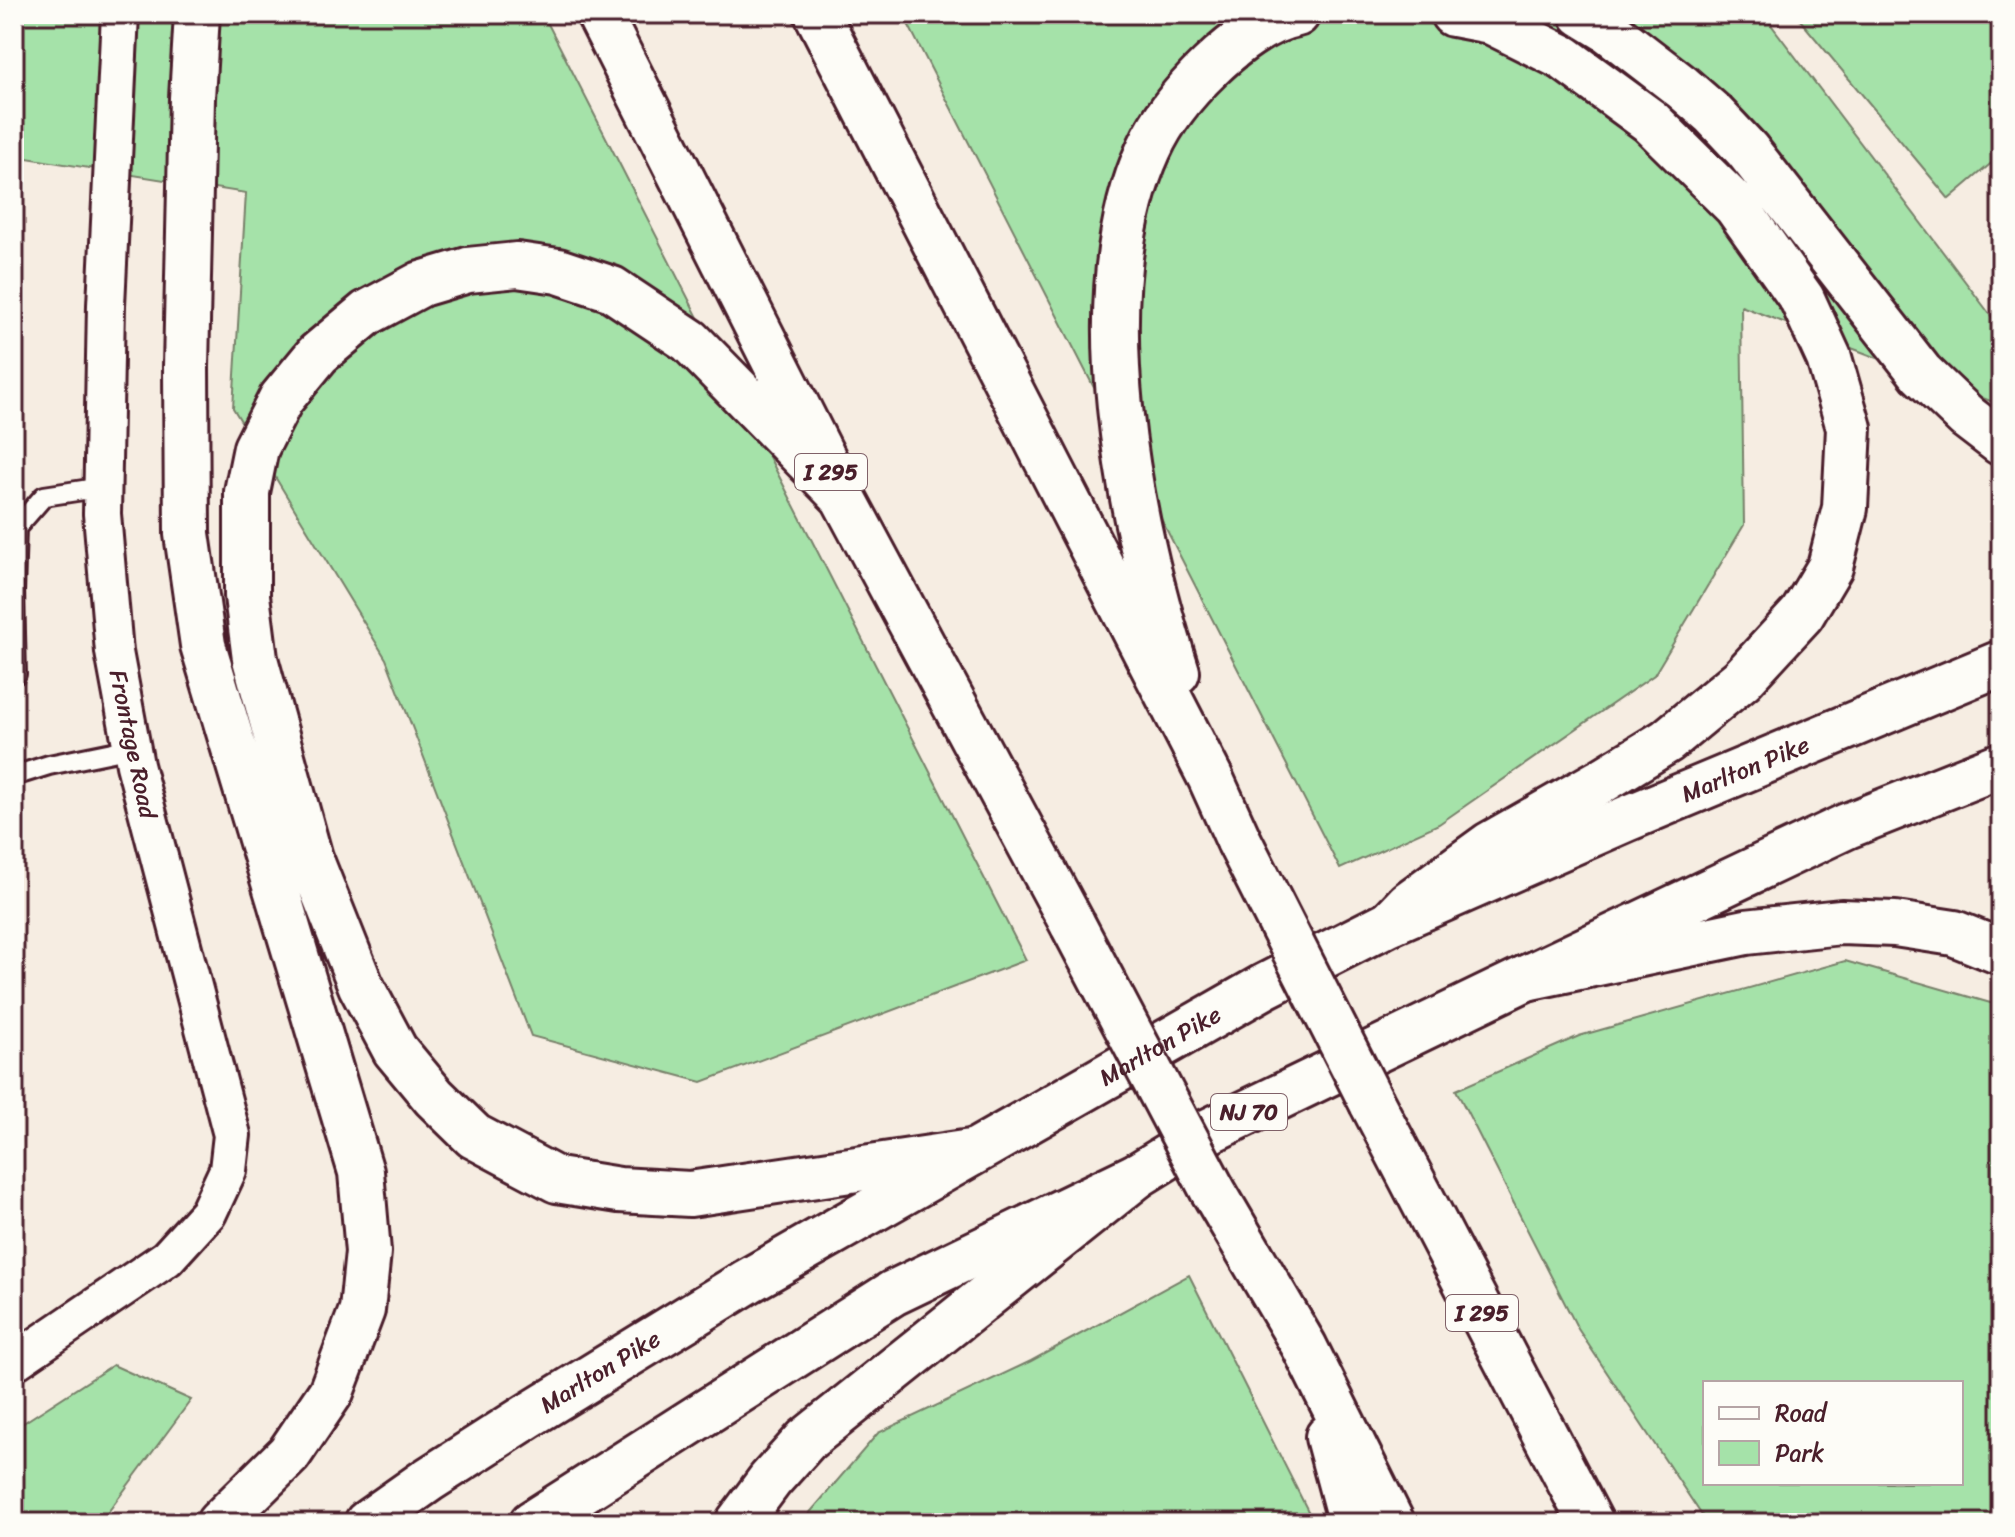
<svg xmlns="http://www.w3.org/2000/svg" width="2015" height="1537" font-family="Sriracha,sans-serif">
<rect width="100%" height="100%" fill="#f6ede2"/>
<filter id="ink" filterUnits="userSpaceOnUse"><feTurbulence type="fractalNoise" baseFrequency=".0125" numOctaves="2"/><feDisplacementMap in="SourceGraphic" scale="16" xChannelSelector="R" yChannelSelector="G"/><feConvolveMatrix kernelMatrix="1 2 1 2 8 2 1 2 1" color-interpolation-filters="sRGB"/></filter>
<g filter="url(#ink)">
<path fill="#a5e2a9" stroke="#78806a" stroke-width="2" fill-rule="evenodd" d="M14,14H543L1026,960L702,1082L531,1036L386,659L233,408L246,193L14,156Z
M903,14H1763L2001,329V405L1741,306L1744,525L1654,675L1439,824L1340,869Z
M1795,14H2001V155L1949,199Z
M1845,961L2001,1006V1523H1707L1578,1329L1456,1090L1579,1036ZM1705,1383H1961V1483H1705Z
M1189,1275L1314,1523H801L878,1433L1031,1361Z
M113,1365L191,1400L100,1523H14V1429Z"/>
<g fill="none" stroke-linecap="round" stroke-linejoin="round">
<g stroke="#4a1f2b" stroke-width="24">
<path id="service" d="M16,674L14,591L16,528L44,496L103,487
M14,776L49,765L132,748"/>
</g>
<g stroke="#4a1f2b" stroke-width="42">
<path id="minor" d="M14,1362L167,1258L208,1213L228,1170L232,1135L135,765L114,652L102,514L106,305L120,14"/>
</g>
<g stroke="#4a1f2b" stroke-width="50">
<g id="trunk">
<path id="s1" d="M367,1523L428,1480L528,1416L748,1281L1265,986L1391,922L1626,819L2001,663"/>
<path d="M532,1523L893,1293L1138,1175L1211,1130L1526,978L1847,826L2001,765"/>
</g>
</g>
<g stroke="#4a1f2b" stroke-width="50">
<path id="motorway" d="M197,14L192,98L186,367L187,534L203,645L361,1172L368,1252L362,1310L331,1392L289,1454L219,1523
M599,14L843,497L1073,925
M817,14L1210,777L1239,841
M1582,14L1608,30L1682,87L1713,114L1747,150L1921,373L1967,417L2001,443
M843,497L690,341L612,289L558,271L517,265L468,270L421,284L367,313L318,354L281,399L256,448L247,492V596L255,659L310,858L361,986L395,1050L434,1097L474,1136L557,1180L619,1190L690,1194L971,1152
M1177,672C1130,524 1082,295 1149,149C1163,118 1186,90 1210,67C1234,44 1264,20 1297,14
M1391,922L1409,903L1489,845L1600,782L1667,741L1742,679L1802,614L1830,567L1845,508L1849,428L1829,358L1802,299L1736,206L1650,121L1564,58L1490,21L1453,14
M1526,978L1746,932L1841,922L1895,924L1954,933L2001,952
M1372,1103L1591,1523
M1212,1189L1304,1346L1392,1523
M1328,1437L1351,1523
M738,1523L770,1480L806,1440L1138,1175"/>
</g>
<use href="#service" stroke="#fdfcf7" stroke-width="18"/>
<use href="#minor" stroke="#fdfcf7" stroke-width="36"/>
<use href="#trunk" stroke="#fdfcf7" stroke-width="44"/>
<use href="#motorway" stroke="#fdfcf7" stroke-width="44"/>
<g stroke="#4a1f2b" stroke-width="50" stroke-linecap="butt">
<path id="motorway-bridge" d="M1239,841L1372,1103
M1073,925L1212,1189"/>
</g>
<use href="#motorway-bridge" stroke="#fdfcf7" stroke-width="44"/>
</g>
</g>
<g text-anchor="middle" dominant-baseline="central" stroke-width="6" stroke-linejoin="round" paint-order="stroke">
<g fill="#fdfcf7" stroke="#806168" stroke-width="2">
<rect x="795" y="454" width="72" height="36" rx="6"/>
<rect x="1211" y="1094" width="76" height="36" rx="6"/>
<rect x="1446" y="1295" width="72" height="36" rx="6"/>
</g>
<g font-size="22" font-weight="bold" fill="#4a1f2b">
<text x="831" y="472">I 295</text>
<text x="1249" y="1112">NJ 70</text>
<text x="1482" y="1313">I 295</text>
</g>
<g font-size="24" fill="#4a1f2b" stroke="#fdfcf7">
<text transform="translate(133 744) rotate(78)">Frontage Road</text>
<text stroke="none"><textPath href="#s1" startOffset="1574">Marlton Pike</textPath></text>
<text stroke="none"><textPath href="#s1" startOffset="926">Marlton Pike</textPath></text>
<text stroke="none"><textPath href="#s1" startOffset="278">Marlton Pike</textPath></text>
</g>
</g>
<rect width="2015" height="1537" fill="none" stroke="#fdfcf7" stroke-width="48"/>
<rect x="24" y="24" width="1967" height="1489" fill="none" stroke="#4a1f2b" stroke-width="3" filter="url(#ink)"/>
<rect x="1703" y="1381" width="260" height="104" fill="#fdfcf7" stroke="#b5a4a5" stroke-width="2"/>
<rect x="1719" y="1407" width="40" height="12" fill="#fdfcf7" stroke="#b5a4a5" stroke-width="2"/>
<text x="1775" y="1421" font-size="24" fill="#4a1f2b">Road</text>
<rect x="1719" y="1441" width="40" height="24" fill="#a5e2a9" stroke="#b5a4a5" stroke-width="2"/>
<text x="1775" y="1461" font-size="24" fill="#4a1f2b">Park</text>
</svg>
